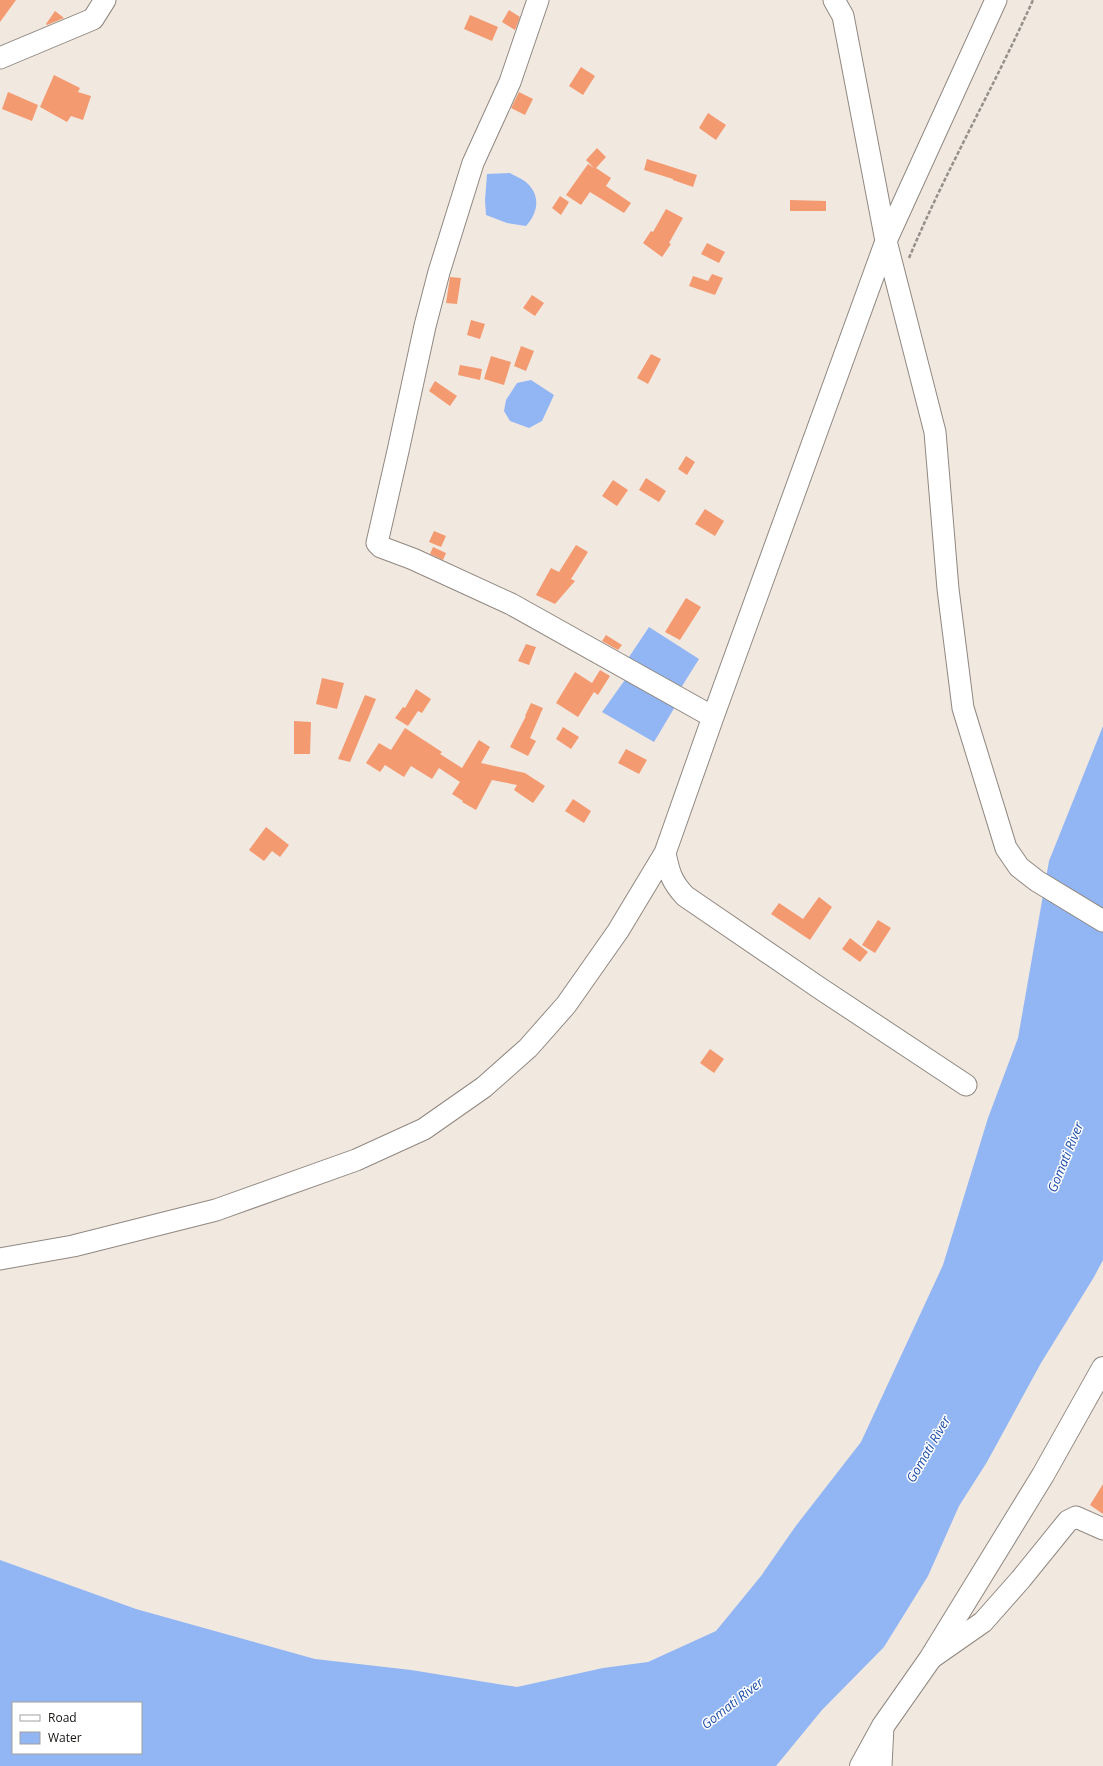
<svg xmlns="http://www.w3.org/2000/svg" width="1103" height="1766" font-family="'Open Sans',sans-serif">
<rect width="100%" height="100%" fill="#f1e8e0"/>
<path fill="#92b6f4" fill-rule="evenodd" d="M510,173C515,176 523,179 527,183C541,196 538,213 526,226L507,223L486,215L485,200L487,174Z
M531,380L554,395L542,421L529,428L510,421L504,411L506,400L517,383Z
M649,627L699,659L679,691L627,660Z
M627,677L676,705L654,742L602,712Z
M1103,726V1260L1094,1277L1041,1363L987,1462L959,1506L928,1576L884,1647L822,1710L776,1766H0V1560L136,1609L315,1659L411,1670L517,1687L603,1668L648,1662L716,1631L761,1576L795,1527L861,1442L943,1265L988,1118L1018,1038L1049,861ZM13,1703H141V1753H13Z"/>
<path fill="#f49a71" d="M0,0H16L0,22Z
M509,10L520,17L515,30L502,22Z
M55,11L64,18L47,25L46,24Z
M470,15L498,27L492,41L464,29Z
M581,67L595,76L583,95L569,86Z
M54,75L80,88L78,92L91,96L83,120L71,116L67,122L40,107Z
M8,92L38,105L32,121L2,109Z
M519,92L533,99L525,115L511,108Z
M708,113L726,125L716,140L699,128Z
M597,148L606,157L596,168L611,178L606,186L631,203L624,213L590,192L581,205L566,195L588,164L594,168L586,160Z
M647,159L697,175L693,187L673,180V179L644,170Z
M560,196L569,202L561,215L552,208Z
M790,200L826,201V211H790Z
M666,209L683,218L669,243L671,244L662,257L643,243L651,231L653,232Z
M707,243L725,252L719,263L701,254Z
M712,274L723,278L715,295L689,286L693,276L708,281Z
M450,277L461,278L457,304L446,303Z
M532,295L544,303L535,316L523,308Z
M471,320L485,324L480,339L467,335Z
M521,346L534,351L526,371L514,366Z
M651,354L661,359L648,384L637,378Z
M491,356L511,362L504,385L484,379Z
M460,365L482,369L480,380L458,375Z
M435,381L457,396L450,406L429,391Z
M686,456L695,462L687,475L678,469Z
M646,478L666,491L659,502L639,490Z
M613,480L628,490L617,506L602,496Z
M705,509L724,521L715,536L695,524Z
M434,531L446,536L441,547L429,542Z
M576,545L588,552L571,579L575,581L555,604L536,595L551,568L559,572Z
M433,547L446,553L443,560L430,554Z
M686,598L701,607L680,640L665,632Z
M606,635L622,645L618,650L602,641Z
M526,644L536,647L529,665L518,661Z
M600,670L610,676L598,695L594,692L578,717L556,703L575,672L592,683Z
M322,678L344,683L337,709L316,704Z
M416,689L431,699L422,713L418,711L408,726L395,718L403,707L405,708Z
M365,695L376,699L350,762L338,759Z
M531,703L543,708L530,738L536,741L528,756L510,747L526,716H525Z
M294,721L311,722L310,754H294Z
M563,727L579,737L571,749L556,739Z
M405,728L442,752L440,754L462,768L479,740L490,747L481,763L525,773L545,786L533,803L514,790L517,785L492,780L476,810L462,802L463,801L452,794L460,782L439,768L432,779L411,766L404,777L385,765L380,772L366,763L379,743L391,750Z
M626,749L647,760L639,774L618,763Z
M573,799L591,811L584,823L565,811Z
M266,827L289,845L280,857L272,851L264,861L249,850Z
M819,897L832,907L810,940L771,914L779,903L803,919Z
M878,920L891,928L875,953L862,945Z
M850,938L868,952L860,962L842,949Z
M710,1049L724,1059L714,1073L700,1063Z
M1103,1484V1514L1090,1505Z"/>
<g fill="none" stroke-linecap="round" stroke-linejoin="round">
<g stroke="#908881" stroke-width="23">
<path id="minor" d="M538,0L510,82L473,163L439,272L425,326L398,451L377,543L381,547L413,559L511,604L713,717
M834,0L843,16L886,241L935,432L948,589L963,708L1006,848L1019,867L1037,881L1103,921
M0,58L93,19L105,0
M665,853C669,872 671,881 685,896L821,989L966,1085
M0,1259L73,1246L216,1210L356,1160L424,1129L484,1087L528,1048L566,1005L618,931L665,853L713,717L886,241L996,0
M930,1659L983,1622L1021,1579L1068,1521L1076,1517L1103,1529
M881,1766L883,1726"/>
</g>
<g stroke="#908881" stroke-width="24">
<path id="major" d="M861,1766L883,1726L930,1659L1043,1475L1103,1368"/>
</g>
<path stroke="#968f8a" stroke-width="2.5" stroke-dasharray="4 2" stroke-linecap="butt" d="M909,258C946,170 994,87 1033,0"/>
<use href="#minor" stroke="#fff" stroke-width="21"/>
<use href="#major" stroke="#fff" stroke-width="22"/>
</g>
<g text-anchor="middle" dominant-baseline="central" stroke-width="3" stroke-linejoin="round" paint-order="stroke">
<g font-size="13" font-style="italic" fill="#1e4ea6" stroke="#fff">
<text transform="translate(1065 1157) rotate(-68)">Gomati River</text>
<text transform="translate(928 1449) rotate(-60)">Gomati River</text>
<text transform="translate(732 1703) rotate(-38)">Gomati River</text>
</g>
</g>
<rect x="12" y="1702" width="130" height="52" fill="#ffffff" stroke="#a2a1a0"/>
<rect x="20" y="1715" width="20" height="6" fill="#ffffff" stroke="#a2a1a0"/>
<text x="48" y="1722" font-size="12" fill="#161311">Road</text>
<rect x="20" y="1732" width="20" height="12" fill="#92b6f4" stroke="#a2a1a0"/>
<text x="48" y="1742" font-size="12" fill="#161311">Water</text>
</svg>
